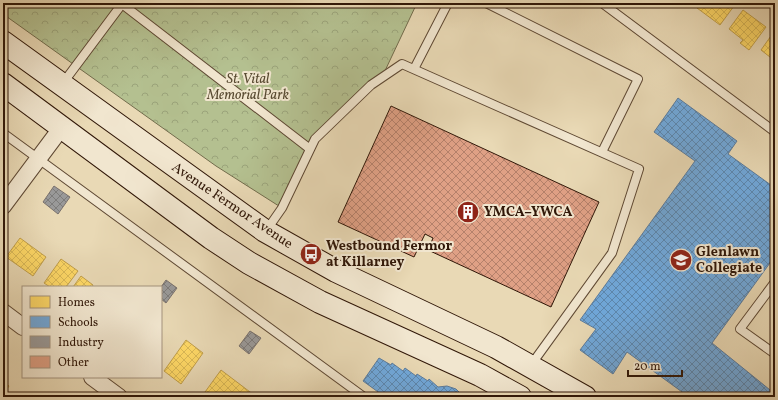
<svg xmlns="http://www.w3.org/2000/svg" width="778" height="400" font-family="Vollkorn,serif">
<defs>
<pattern id="park-crowns" width="20" height="18" patternUnits="userSpaceOnUse"><rect width="20" height="18" fill="#b4c090"/><path d="M2 6a3 3 0 1 1 6 0M12 15a3 3 0 1 1 6 0" fill="none" stroke="#9ba47b"/></pattern>
<pattern id="homes-cross-hatch" width="8" height="8" patternUnits="userSpaceOnUse"><rect width="8" height="8" fill="#ffd966"/><path d="M0 0l8 8M0 8l8-8" fill="none" stroke="#dbba57"/></pattern>
<pattern id="schools-cross-hatch" width="8" height="8" patternUnits="userSpaceOnUse"><rect width="8" height="8" fill="#6fa8dc"/><path d="M0 0l8 8M0 8l8-8" fill="none" stroke="#5c88b0"/></pattern>
<pattern id="industry-cross-hatch" width="8" height="8" patternUnits="userSpaceOnUse"><rect width="8" height="8" fill="#999"/><path d="M0 0l8 8M0 8l8-8" fill="none" stroke="#7d7c7b"/></pattern>
<pattern id="building-cross-hatch" width="8" height="8" patternUnits="userSpaceOnUse"><rect width="8" height="8" fill="#dfa085"/><path d="M0 0l8 8M0 8l8-8" fill="none" stroke="#b5816b"/></pattern>
</defs>
<rect width="100%" height="100%" fill="#e9d9b5"/>
<filter id="stains"><feTurbulence type="fractalNoise" baseFrequency=".005" numOctaves="4"/><feColorMatrix values="0 0 0 0 .2 0 0 0 0 .09 0 0 0 0 .02 0 0 0 .5 -.17"/></filter>
<radialGradient id="worn" r=".72"><stop offset=".6" stop-color="#630" stop-opacity="0"/><stop offset="1" stop-color="#630" stop-opacity=".3"/></radialGradient>
<path fill="url(#park-crowns)" stroke="#726c4c" d="M3,3H417L383,75L315,139L282,208L216,166L3,14Z"/>
<path fill="url(#homes-cross-hatch)" stroke="#c19f4a" d="M701,3H730L734,6L720,25L697,8Z
M743,10L766,27L749,50L740,43L743,40L729,29Z
M773,33L775,34V61L761,50Z
M20,238L46,257L33,276L6,257Z
M61,259L78,271L66,287H50L44,283Z
M81,276L93,285L92,287H73Z
M186,340L203,353L181,384L164,371Z
M221,370L254,395L252,397H213L205,392Z
M3,381L9,386L3,395Z"/>
<path fill="url(#schools-cross-hatch)" stroke="#5c7c9c" d="M678,98L737,141L728,154L775,188V256L712,343L775,394V397H689L627,352L613,374L580,350L596,329L580,320L695,161L654,132Z
M379,358L391,365L392,363L403,371L405,368L416,376L417,374L428,381L429,379L438,387L447,386L456,389L464,397H385L363,381Z"/>
<path fill="url(#industry-cross-hatch)" stroke="#7a726e" d="M54,186L70,197L58,214L43,202Z
M166,280L177,288L166,303L161,299V287Z
M250,331L261,338L249,354L239,346Z"/>
<path fill="url(#building-cross-hatch)" stroke="#301708" d="M391,106L599,202L551,307L428,250L433,238L425,234L414,257L338,222Z"/>
<g fill="none" stroke-linecap="round" stroke-linejoin="round">
<g stroke="#5e4833" stroke-width="10">
<path id="lane" d="M486,3L638,79L602,152
M602,3L775,132
M414,69L448,3
M63,83L122,4L310,149
M3,133L364,397
M266,231L282,208L315,139L371,85L402,64L639,169L612,253L531,365
M775,282L740,329L775,354"/>
</g>
<g stroke="#5e4833" stroke-width="18">
<path id="street" d="M3,206L62,127
M3,312L23,327
M92,377L119,397"/>
</g>
<g stroke="#301708" stroke-width="24">
<path id="secondary" d="M3,42L265,231L336,271L496,347L585,397
M3,84L211,238L249,263L320,302L480,375L520,397"/>
</g>
<use href="#lane" stroke="#f1e6cf" stroke-width="8"/>
<use href="#street" stroke="#f1e6cf" stroke-width="16"/>
<use href="#secondary" stroke="#f1e6cf" stroke-width="22"/>
</g>
<defs>
<g id="building-disc" transform="scale(1.15)"><circle r="9.5" fill="#8f2418" stroke="#f1e6cf"/><path d="M-4-6H4V6H1V3H-1V6H-4ZM-2.5-4.3h1.7v1.8h-1.7ZM.8-4.3h1.7v1.8H.8ZM-2.5-1h1.7V.8h-1.7ZM.8-1h1.7V.8H.8Z" fill="#fff"/></g>
<g id="bus-disc" transform="scale(1.15)"><circle r="9.5" fill="#8f2418" stroke="#f1e6cf"/><path d="M-5-6H5V4H4V6H2V4H-2V6H-4V4H-5ZM-3.5-4V0h7V-4ZM-3.5 1.2v1.5H-2V1.2ZM2 1.2v1.5H3.5V1.2Z" fill="#fff"/></g>
<g id="school-disc" transform="scale(1.15)"><circle r="9.5" fill="#8f2418" stroke="#f1e6cf"/><path d="M0-5L7-2L0 1L-7-2ZM-4 1L0 2.5L4 1V4Q0 6-4 4Z" fill="#fff"/></g>
</defs>
<g fill-rule="evenodd">
<use href="#building-disc" x="468" y="212"/>
<use href="#bus-disc" x="311" y="254"/>
<use href="#school-disc" x="681" y="260"/>
</g>
<g text-anchor="middle" dominant-baseline="central" stroke-width="4" stroke-linejoin="round" paint-order="stroke">
<g font-size="14" font-style="italic" fill="#584a31" stroke="#f1e6cf">
<text x="248" y="79">St. Vital<tspan x="248" dy="16">Memorial Park</tspan></text>
</g>
<g font-size="14" fill="#301708" stroke="#f1e6cf">
<text transform="translate(232 206) rotate(34)">Avenue Fermor Avenue</text>
</g>
<g font-size="14" font-weight="bold" fill="#301708" stroke="#f1e6cf" text-anchor="start">
<text x="484" y="212">YMCA–YWCA</text>
<text x="326" y="246">Westbound Fermor<tspan x="326" dy="16">at Killarney</tspan></text>
<text x="696" y="252">Glenlawn<tspan x="696" dy="16">Collegiate</tspan></text>
</g>
</g>
<rect width="778" height="400" fill="none" stroke="#e9d9b5" stroke-width="16"/>
<rect x="4" y="4" width="770" height="392" fill="none" stroke="#301708" stroke-width="2"/>
<rect x="8" y="8" width="762" height="384" fill="none" stroke="#301708"/>
<rect x="22" y="286" width="140" height="92" fill="#f1e6cf" stroke="#a4937f"/>
<rect x="30" y="296" width="20" height="12" fill="#ffd966" stroke="#a4937f"/>
<text x="58" y="306" font-size="12" fill="#301708">Homes</text>
<rect x="30" y="316" width="20" height="12" fill="#6fa8dc" stroke="#a4937f"/>
<text x="58" y="326" font-size="12" fill="#301708">Schools</text>
<rect x="30" y="336" width="20" height="12" fill="#999999" stroke="#a4937f"/>
<text x="58" y="346" font-size="12" fill="#301708">Industry</text>
<rect x="30" y="356" width="20" height="12" fill="#dfa085" stroke="#a4937f"/>
<text x="58" y="366" font-size="12" fill="#301708">Other</text>
<path d="M628 370v6h54v-6" fill="none" stroke="#301708" stroke-width="2"/>
<text x="634" y="370" font-size="12" fill="#301708" stroke="#f1e6cf" stroke-width="3" paint-order="stroke">20 m</text>
<rect width="100%" height="100%" filter="url(#stains)"/>
<rect width="100%" height="100%" fill="url(#worn)"/>
</svg>
